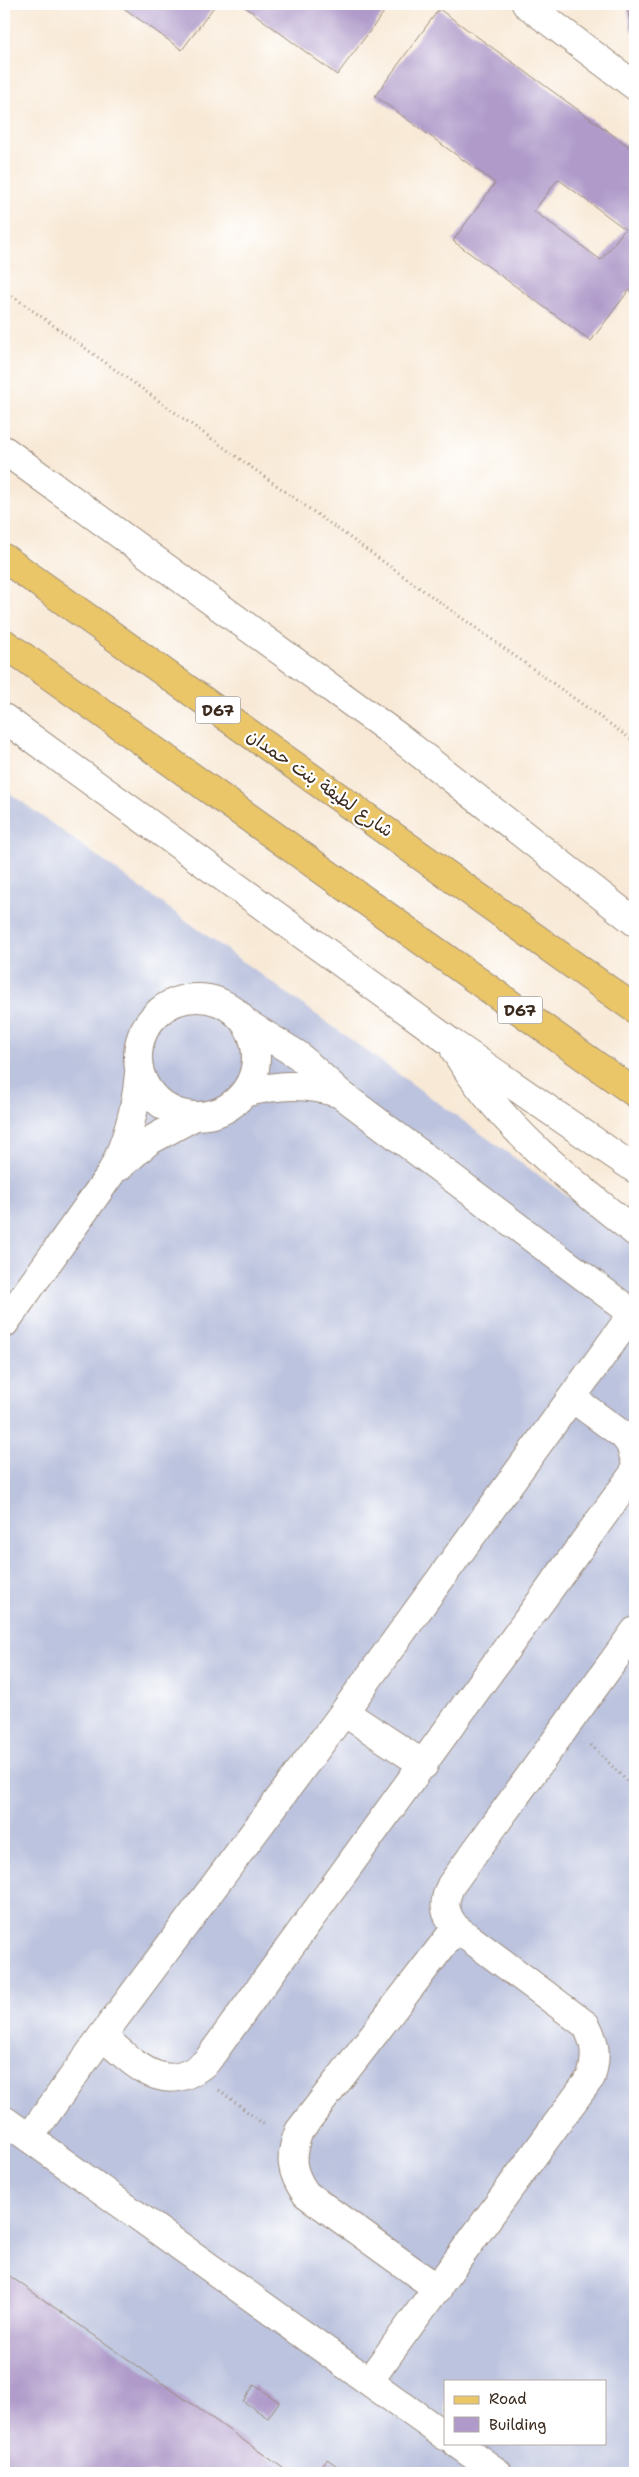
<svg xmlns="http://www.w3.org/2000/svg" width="639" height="2477" font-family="'Shantell Sans','Playpen Sans Arabic',sans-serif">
<rect width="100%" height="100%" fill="#fff"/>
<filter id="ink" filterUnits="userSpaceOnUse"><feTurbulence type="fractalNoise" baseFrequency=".02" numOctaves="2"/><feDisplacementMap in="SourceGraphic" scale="10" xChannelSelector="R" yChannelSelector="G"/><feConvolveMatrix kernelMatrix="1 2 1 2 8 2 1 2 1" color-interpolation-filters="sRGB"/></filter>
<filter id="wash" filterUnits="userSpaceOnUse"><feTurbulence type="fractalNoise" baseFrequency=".0096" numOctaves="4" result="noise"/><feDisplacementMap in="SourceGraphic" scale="20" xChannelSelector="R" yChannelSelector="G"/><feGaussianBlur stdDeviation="1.12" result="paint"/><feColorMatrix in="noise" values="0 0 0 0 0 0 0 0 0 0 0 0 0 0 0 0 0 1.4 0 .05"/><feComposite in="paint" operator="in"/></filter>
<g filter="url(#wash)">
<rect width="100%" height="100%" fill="#f8e9d6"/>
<path fill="#bcc3de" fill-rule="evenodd" d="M4,789L635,1245V2473H4ZM445,2381H605V2443H445Z"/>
<g id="blocks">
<path fill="#af9ac9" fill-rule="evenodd" d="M118,4H216L182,50Z
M241,4H390L337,75Z
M627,4H635V33L631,30Z
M439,9L635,151V295L629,290L591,341L453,241L495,183L375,96ZM558,179L625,229L601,260L534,211Z
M4,2272L290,2473H4Z
M254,2385L279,2402L268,2418L243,2401Z
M327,2459L347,2473H317Z"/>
</g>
</g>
<g filter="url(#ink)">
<use href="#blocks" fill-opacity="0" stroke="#9a8a7a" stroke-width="1"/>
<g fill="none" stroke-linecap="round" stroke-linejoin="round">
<g stroke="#9a8a7a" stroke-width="30">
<path id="minor" d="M526,4L635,86
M4,450L400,738L635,922
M4,718L449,1041L635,1169
M138 1057a59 59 0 1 1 118 0a59 59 0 1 1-118 0Z
M246,1023L298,1055L342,1095L635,1315
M455,1051C500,1125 568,1179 635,1232
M244,1093C279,1084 307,1083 341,1094
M119,1167L149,1141L195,1116
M4,1324L110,1175C127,1142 136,1110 139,1073
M572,1398L624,1436L630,1444L635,1460
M344,1712L424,1765
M102,2036C135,2064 165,2099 207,2061L634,1473L635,1467
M4,2120L445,2436
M29,2138L102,2036L344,1712L633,1313
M438,2289L306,2194C290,2171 289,2157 299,2131L456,1928
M369,2381L591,2077C597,2057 596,2043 586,2025L456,1928C444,1913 442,1903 451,1885L635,1631
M456,2443L498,2473"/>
</g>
<g stroke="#9a8a7a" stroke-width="30">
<path id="major" d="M4,558L635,1009
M4,643L635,1093"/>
</g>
<path stroke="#9a8a7a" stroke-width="3" stroke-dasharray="1 4" stroke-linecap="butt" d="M4,290L635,742
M591,1745L635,1789
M219,2090L266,2126"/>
<use href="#minor" stroke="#fff" stroke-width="28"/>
<use href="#major" stroke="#eac669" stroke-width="28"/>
</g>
</g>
<g text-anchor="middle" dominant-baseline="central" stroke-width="4.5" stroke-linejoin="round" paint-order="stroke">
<g fill="#fff" stroke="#766a62" stroke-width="1">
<rect x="195.5" y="696.5" width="45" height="27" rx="4"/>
<rect x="497.5" y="996.5" width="45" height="27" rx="4"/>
</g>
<g font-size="16" font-weight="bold" fill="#3b2a1e">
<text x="218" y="710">D67</text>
<text x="520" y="1010">D67</text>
</g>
<g font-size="18" fill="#3b2a1e" stroke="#fff">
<text transform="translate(320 783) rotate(35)">شارع لطيفة بنت حمدان</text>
</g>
</g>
<rect width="639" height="2477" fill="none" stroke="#fff" stroke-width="20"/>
<rect x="444" y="2380" width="162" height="65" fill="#ffffff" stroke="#b1aaa5"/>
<rect x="454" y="2396" width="25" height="8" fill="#eac669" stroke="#b1aaa5"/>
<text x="489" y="2404" font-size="15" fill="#3b2a1e">Road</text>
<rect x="454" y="2417" width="25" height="15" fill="#af9ac9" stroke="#b1aaa5"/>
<text x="489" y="2430" font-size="15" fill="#3b2a1e">Building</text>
</svg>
